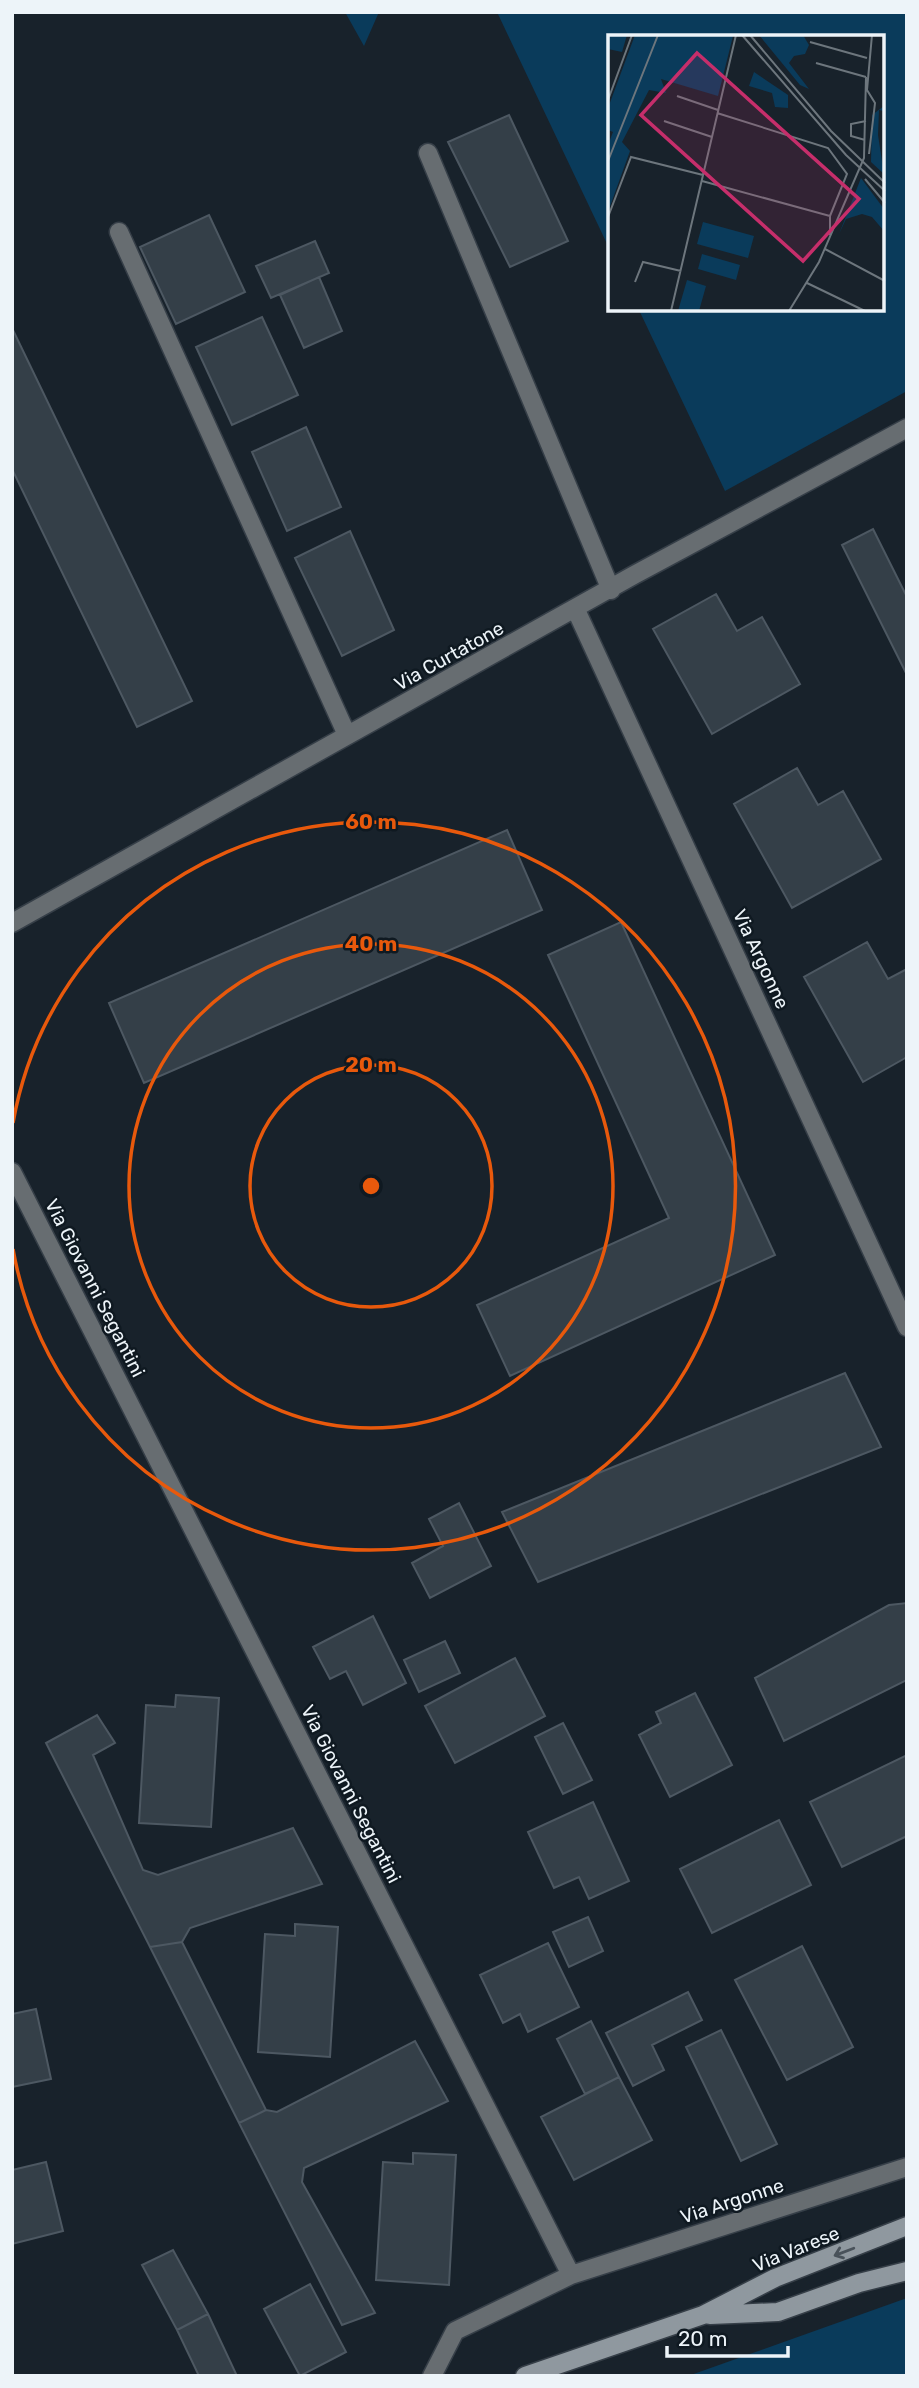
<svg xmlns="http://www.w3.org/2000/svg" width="919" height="2388" font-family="Rubik,sans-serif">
<rect width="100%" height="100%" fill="#18222b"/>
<path fill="#0a3b5b" d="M345,12H379L364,46Z
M497,12H907V391L725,491L639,310H882V37H609V248Z
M907,2298V2376H688Z"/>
<path fill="#343f48" stroke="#4d5862" stroke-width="2" d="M509,115L568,241L510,267L448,142Z
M209,215L245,292L176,324L140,247Z
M315,241L329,273L271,298L256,266Z
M319,277L342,331L304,348L280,295Z
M262,317L298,395L232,425L196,347Z
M12,328L192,701L137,727L12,469Z
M306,427L341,507L287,531L252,452Z
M873,529L907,597V675L842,545Z
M350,531L394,630L342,656L295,558Z
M716,594L737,631L762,617L800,684L712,734L653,629Z
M797,768L818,805L843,791L881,859L792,908L734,804Z
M507,830L542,910L144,1083L109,1003Z
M621,922L775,1255L510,1376L477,1305L669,1218L548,955Z
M867,942L888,979L907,969V1057L863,1082L804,977Z
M845,1373L881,1447L538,1582L502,1512Z
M459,1503L491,1566L430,1598L412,1563L443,1546L429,1519Z
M907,1603V1680L784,1741L755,1678L889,1605Z
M373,1616L406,1683L363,1705L346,1671L330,1679L313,1647Z
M445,1641L460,1673L419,1692L404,1660Z
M515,1658L545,1716L455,1763L425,1706Z
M695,1693L732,1765L670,1797L639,1735L661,1723L656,1712Z
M176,1695L219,1698L211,1827L139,1823L146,1705L175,1707Z
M97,1715L115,1743L93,1755L143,1870L158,1875L293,1828L322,1884L190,1928L182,1942L150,1947L46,1743Z
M563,1723L592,1780L563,1794L535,1737Z
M907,1755V1836L842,1867L810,1802Z
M593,1802L629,1881L589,1899L579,1877L554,1888L528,1832Z
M779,1820L811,1885L712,1933L680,1869Z
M588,1917L603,1951L569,1967L553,1932Z
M295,1924L338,1927L330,2057L258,2052L265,1934L295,1936Z
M182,1942L266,2110L239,2123L150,1947Z
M548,1943L579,2007L528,2032L520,2014L503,2023L480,1975Z
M802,1946L853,2047L787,2080L735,1980Z
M688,1992L702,2020L652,2045L664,2070L633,2086L606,2033Z
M36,2009L51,2079L12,2087V2014Z
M591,2021L619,2077L585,2094L557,2039Z
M721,2030L777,2144L741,2161L686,2047Z
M415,2041L448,2101L304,2168L302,2182L375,2313L342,2325L239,2123L266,2110L277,2112Z
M619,2077L652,2140L574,2180L541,2117Z
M413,2153L456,2155L449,2285L376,2280L383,2162L413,2164Z
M46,2162L63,2231L12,2244V2170Z
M173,2250L208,2314L177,2330L142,2265Z
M310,2284L346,2352L300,2376L264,2309Z
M208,2314L237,2376H199L177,2330Z"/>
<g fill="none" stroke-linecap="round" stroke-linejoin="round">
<g stroke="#363f48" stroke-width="21">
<path id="minor" d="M428,153L611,590
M119,232L347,735
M576,610L907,1327
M12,923L634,575L907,428
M12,1172L571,2275L455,2331L432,2376
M571,2275L907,2167"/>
</g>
<g stroke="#363f48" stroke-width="21">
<path id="secondary" d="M710,2315L778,2312L859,2283L907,2271
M525,2376L703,2315L775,2278L907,2226"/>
</g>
<use href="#minor" stroke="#676d71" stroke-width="18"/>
<use href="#secondary" stroke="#8f989f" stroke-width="18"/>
</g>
<defs><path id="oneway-shaft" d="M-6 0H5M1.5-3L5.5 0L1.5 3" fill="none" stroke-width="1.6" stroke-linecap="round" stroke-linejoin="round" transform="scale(1.75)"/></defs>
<use stroke="#49525a" href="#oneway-shaft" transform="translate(844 2252) rotate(159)"/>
<g fill="none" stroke="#e8590c" stroke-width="3.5">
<circle cx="371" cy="1186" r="121"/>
<circle cx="371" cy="1186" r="242"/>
<path d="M13 1123A364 364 0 1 1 13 1249"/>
</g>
<g text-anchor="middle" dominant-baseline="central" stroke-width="5" stroke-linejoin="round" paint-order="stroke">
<g font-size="19" fill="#edf4f9" stroke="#0f1921">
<text transform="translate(449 656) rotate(-29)">Via Curtatone</text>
<text transform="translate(761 959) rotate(65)">Via Argonne</text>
<text transform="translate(95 1288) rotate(63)">Via Giovanni Segantini</text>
<text transform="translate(351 1794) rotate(63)">Via Giovanni Segantini</text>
<text transform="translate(732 2201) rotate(-18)">Via Argonne</text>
<text transform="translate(796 2249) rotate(-22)">Via Varese</text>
</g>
</g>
<g transform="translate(608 35)">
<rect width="276" height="276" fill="#18222b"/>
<path d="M0,0H19L14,17L0,14ZM27,0L125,1L110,61L53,44L58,58L41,55L14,107L22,116L0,177V110L5,97L0,95V73ZM151,0H195L201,10L197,19L186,21L181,28L201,54L192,50ZM146,37L180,60V73L167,72L164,58L141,51ZM276,71V76L271,75L270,100L276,139L263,127L264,80ZM253,143L276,174V196L264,182L254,179L238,184L231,199ZM95,187L146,201L140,223L89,209ZM94,219L132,230L128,245L90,234ZM79,245L98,251L91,276H70Z" fill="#0a3b5b"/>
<path fill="none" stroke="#6d767d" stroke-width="2" d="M134,0L238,120L277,156M142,0L223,96L277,148M202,7L259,23M208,28L258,42M69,61L110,75M0,65L24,0M109,78L220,113L239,139L222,181M56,86L104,102M257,105L243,101V89L258,86M261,119L267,68L259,55L264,0M0,126L50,0M257,144L277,168M94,146L222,181V200M0,182L23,122L95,140M217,214L277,246M27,247L35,227L73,236M199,248L257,276M63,276L128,0M181,276L211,227L256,123L258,42"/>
<path fill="#c62e6b" fill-opacity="0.15" stroke="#c62e6b" stroke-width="3.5" d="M89,18L251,164L195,226L33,80Z"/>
<rect width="276" height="276" fill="none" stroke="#edf4f9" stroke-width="3.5"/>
</g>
<circle cx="371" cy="1186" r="10" fill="#e8590c" stroke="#0f1921" stroke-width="3.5"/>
<g font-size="21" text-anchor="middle" font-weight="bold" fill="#e8590c" stroke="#0f1921" stroke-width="5" stroke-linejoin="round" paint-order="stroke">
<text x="371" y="829">60 m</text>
<text x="371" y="951">40 m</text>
<text x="371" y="1072">20 m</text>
</g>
<rect width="919" height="2388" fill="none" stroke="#edf4f9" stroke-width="28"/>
<path d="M667 2346v10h121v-10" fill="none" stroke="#edf4f9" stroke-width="3.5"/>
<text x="678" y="2346" font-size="21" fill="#edf4f9" stroke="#0f1921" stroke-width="5" paint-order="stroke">20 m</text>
</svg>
